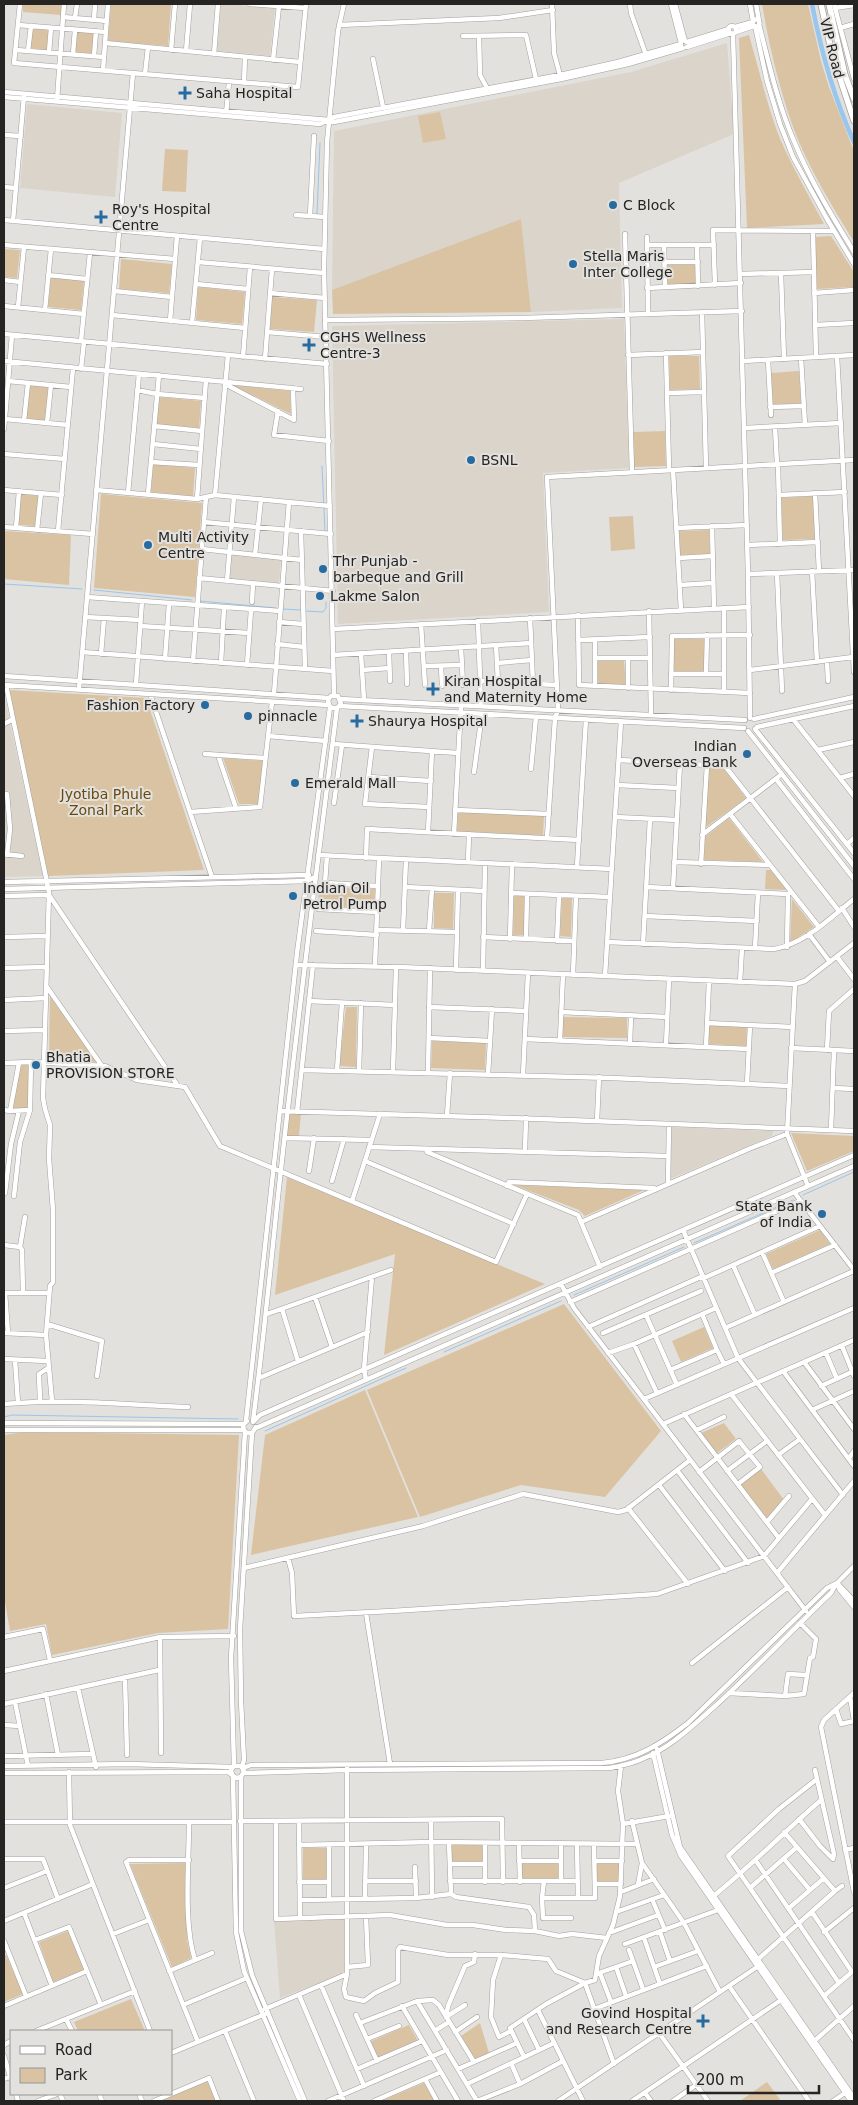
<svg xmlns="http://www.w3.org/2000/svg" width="858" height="2105" font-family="'DejaVu Sans',sans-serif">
<rect width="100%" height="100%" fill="#e3e1dd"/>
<path fill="#dbd4cb" d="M221,4L275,8L270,56L217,51Z
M727,43L734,134L619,183L622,308L531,312L521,220L332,290L334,131L631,72Z
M27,104L122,113L115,197L20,188Z
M624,319L629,468L543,473L549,612L338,624L332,326Z
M231,554L281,559L279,583L229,578Z
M4,694L43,876L4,877Z
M672,1127L773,1131L772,1136L670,1179Z
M346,1919L345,1973L280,1998L274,1921Z"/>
<path fill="#dac3a3" d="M23,4H62L61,15L23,12Z
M111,4H171L168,46L108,41Z
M762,4H808L821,61L829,87L854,151V242C832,206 808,167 793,127C779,87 769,45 762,4Z
M32,27L49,29L47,51L30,49Z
M77,31L94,33L93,54L75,52Z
M749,35C759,70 767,105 780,139C793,168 809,196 824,224L747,228L739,38Z
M440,112L446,139L423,143L418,116Z
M165,149L188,150L186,192L162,191Z
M521,219L531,312L333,314L332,290Z
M831,236L854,272V287L817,289L815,237Z
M4,249L20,250L17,278L4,277Z
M121,259L172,264L169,293L119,289Z
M695,264V284L668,285L667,265Z
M51,277L84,281L81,310L48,307Z
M198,287L245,292L242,324L196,320Z
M272,297L317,300L314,332L270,329Z
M669,356H699L700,389L670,390Z
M799,371L801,403L773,405L771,373Z
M29,385L48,387L45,421L26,419Z
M232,385L290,391L291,414Z
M159,397L201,401L199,428L156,424Z
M665,431L666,466L634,467L633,432Z
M153,464L195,468L193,496L151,492Z
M20,494L39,496L36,526L18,525Z
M101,494L202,503L195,597L94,588Z
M813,496L815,539L783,540L781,498Z
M633,516L635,549L611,551L609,517Z
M709,530L710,554L680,555L679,531Z
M4,531L71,535L69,585L4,579Z
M674,639H704V671H674Z
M598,661H624L626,685L598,684Z
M9,690L146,698L204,870L48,876Z
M223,758L263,761L258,804H239Z
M709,768L724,769L746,798L705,828Z
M458,812L544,816L543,836L457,831Z
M729,818L763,862L704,860L705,837Z
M766,870H771L787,890L765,889Z
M319,887L375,889L374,908L318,906Z
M434,893H454L453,929L434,928Z
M514,896H525L524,935H513Z
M562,898H572L571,937L560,936Z
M792,899L814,927L790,943Z
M50,996L97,1062L49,1059Z
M346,1007H357L356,1067L339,1066Z
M563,1017L627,1018V1038L563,1037Z
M709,1024L747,1026L746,1046L708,1044Z
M432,1041L486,1043L485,1070L431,1068Z
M19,1063L29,1064L28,1110L10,1111Z
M289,1113H301L299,1136H287Z
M791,1133L854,1136V1151L807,1171Z
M287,1177L545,1284L384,1355L395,1254L275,1295Z
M514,1185L644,1190L585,1216L579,1210Z
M820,1230L830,1244L773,1269L766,1254Z
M564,1304L661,1431L605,1497L521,1485L420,1517L367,1390Z
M704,1327L713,1348L681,1362L672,1341Z
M365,1390L418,1517L251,1555L265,1435Z
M724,1423L736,1439L717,1453L701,1433Z
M24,1432L239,1435L228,1629L158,1633L52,1655L46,1624L10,1631L4,1596V1435Z
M761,1469L784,1500L768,1520L740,1484Z
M451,1845H483L484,1862H451Z
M303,1848H327V1879H303Z
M186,1863L187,1941L191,1958L172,1967L130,1864Z
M522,1863H558V1879L522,1880Z
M597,1863H620L619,1882L597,1881Z
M68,1931L84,1970L53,1982L39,1942Z
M6,1955L23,1994L4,2002V1956Z
M131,1999L145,2031H78L74,2022Z
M480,2023L489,2053L475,2059L461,2036Z
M409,2025L418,2041L378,2059L369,2042Z
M207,2081L216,2101H160Z
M767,2082L781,2101H740Z
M424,2083L435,2101H381Z"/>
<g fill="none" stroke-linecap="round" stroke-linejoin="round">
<path stroke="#98c6ee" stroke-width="1" d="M317,214L320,143
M322,466L325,531
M4,584L82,589
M94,590L192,600
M200,601L276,608
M283,609L301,610
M305,611L323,612L326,608V602
M803,1195L854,1172
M694,1243L793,1200
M574,1295L684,1247
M444,1352L561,1301
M4,1417L12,1415L238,1419
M265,1431L406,1368"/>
<path stroke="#98c6ee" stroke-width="4.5" d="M812,4C821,51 834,98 854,142"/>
<g stroke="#a2a09c" stroke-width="5.5">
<path id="minor" d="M20,4L14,63L298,87L306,4
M250,4L305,8
M630,4L631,13L646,55
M671,4L681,43
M675,4L685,41
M750,4L753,21
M756,4L759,21
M834,4L854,79
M835,8L854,5
M63,17L107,21
M75,18L77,4
M752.5 23a3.5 3.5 0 1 1 7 0a3.5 3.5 0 1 1-7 0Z
M94,20L95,4
M759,24C769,64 778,104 794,141C810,180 832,216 854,252
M18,25L106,32
M339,25L499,18L553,10
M755,26L767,81L780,124L793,157L827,219L854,264
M728 30a4 4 0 1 1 8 0a4 4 0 1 1-8 0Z
M735,27L753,22
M840,28L854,24
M736,32L754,26
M733,34L748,574L750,718
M463,36L526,35L536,79
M479,36L480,75L487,88
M687,42L729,29
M105,43L300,62
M687,47L731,33
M16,50L104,57
M171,50L175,4
M28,51L31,26
M186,51L190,4
M49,52L51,28
M73,54L75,30
M214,54L218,4
M94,56L96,31
M373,59L383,107
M273,60L279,6
M103,70L108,4
M145,74L148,47
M561,79L628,64L683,48
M244,83L245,57
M4,92L329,120L334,122L561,79L554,53L552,4
M4,97L320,124L334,117L560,75L618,62L681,44
M57,100L64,4
M226,115L229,82
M4,135L21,136
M4,187L16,188
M296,215L325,217
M310,216L314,136
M4,220L324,249
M13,221L24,96
M813,232L816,357
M625,234L632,472
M647,237L648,313
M4,245L175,259
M647,245H714
M664,245L665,287
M697,245L698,286
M198,262L324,273
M664,262H698
M781,273L784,359
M741,274L814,272
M48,275L87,279
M4,280L20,282
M196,284L248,289
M715,285L713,230L834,231
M647,288L741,283
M114,291L172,297
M270,293L325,298
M814,293L854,290
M4,306L84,314
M18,307L24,247
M45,310L51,249
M702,312L706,468
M112,315L245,328
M325,320L523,318L742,311
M170,321L177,236
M192,323L200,238
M815,325L854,323
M267,332L326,337
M4,334L327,364
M81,341L90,253
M666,353L669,470
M628,355L703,352
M837,356L854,672
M243,357L250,267
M801,358L805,425
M265,359L272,269
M768,360L771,415
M4,361L301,389
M743,361L854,355
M81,369L84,342
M8,381L71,387
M225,384L294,420L293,388
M137,390L157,394L205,398
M667,393L704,392
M770,407L804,406
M278,411L274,435L329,441
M5,419L68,425
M24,421L28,383
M47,423L51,385
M154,426L202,431
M775,427L777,464
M745,428L841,423
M4,429L12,335
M153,444L201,449
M4,454L65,459
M151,462L199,465
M778,464L780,544
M673,470L681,610
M4,490L62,495
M96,490L197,499L215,495L330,506
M128,493L139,374
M815,493L819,571
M148,494L159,375
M215,495L228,355
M779,495L845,492
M197,499L206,380
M204,522L331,534
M712,526L714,609
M4,527L93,534
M16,528L19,491
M676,528L747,525
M37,530L41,493
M58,531L73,368
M301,531L305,669
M748,545L818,542
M202,549L302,560
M255,555L261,499
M678,558L713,556
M812,571L817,662
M777,573L782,691
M748,574L854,570
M199,578L333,591
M227,581L234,497
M680,585L713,583
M87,597L280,611
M252,602L253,583
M649,611L651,714
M578,615L579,685L750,693
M85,617L140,620
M530,618L533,684
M478,621L481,706
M279,622L303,624
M421,624L425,685
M140,626L249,633
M333,629L749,607
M578,640L650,637
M277,644L304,647
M496,645L498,682
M461,647L463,685
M406,651L407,684
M82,652L333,671
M389,652L390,681
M101,654L104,618
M361,654L364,700
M333,655L531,643
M595,658H650
M628,658V688
M165,659L169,604
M193,661L206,497
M827,661L828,681
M221,663L224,608
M497,663L532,660
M247,665L251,610
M424,666L462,665
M441,666L442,686
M362,670L389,668
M750,670L853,657
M671,674H724
M706,674L707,635
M4,676L329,698
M480,681L557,685
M136,684L142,601
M4,685L329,705
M6,685L49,892L43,1098L45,1109L50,1125L49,1159L53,1210V1282L50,1286L46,1335
M595,686V640
M79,689L133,73
M671,690L672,636L750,635
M724,692V608
M150,694L212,877
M274,694L289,502
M334,695L324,270L327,142L338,31L344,4
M340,699L745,720
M339,706L744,728
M754,719L854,697
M793,719L854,796
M4,724L13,719
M757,727L854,706
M755,729L854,853
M748,731L854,866
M268,736L326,741
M333,744L458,753
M372,747L365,804L429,807
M818,750L854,742
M205,754L265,758
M218,755L236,808
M619,760L725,766L839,911
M531,769L536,717
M474,772L482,714
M369,777L431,781
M840,778L854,774
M776,779L854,879
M617,785L678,788
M4,794H7L10,829L7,855
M334,803L342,745
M456,810L549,814
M190,812L260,807L272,702
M730,814L819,927
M615,817L677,820
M428,832L432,751
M454,834L461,705
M702,835L782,774
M547,838L555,718L558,710L547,477L854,460
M847,844L854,838
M4,854L22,856
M318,855L612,869
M327,856L325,883L378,886
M366,858L367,829L579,840
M468,862L469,834
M674,862L769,865
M701,864L707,765
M577,867L586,719
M4,882L309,875
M405,887L484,891
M646,887L788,894L791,892
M673,888L680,763
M4,889L307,881L315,877
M511,893L610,897
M4,896L49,895L178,1086
M842,908L854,927
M318,909L377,912
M645,916L757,921
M377,930L456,932
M403,930L406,859
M316,931L377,935
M429,931L432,889
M809,934L830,962
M4,937L47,936
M483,937L574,941
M510,939L512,864
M526,939L527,894
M557,941L559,895
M607,942L774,949C805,944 830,918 854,899
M643,944L650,819
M787,947L788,894
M755,948L758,893
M837,957L854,979
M296,965L399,967L795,984L805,981L854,943
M375,966L379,858
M4,968L47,967
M456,970L458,890
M483,971L485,863
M573,975L576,896
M605,976L621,721
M740,982L742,948
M795,984L787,1134L808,1186
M47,987L102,1066
M4,1000L46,998
M309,1001L395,1005
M429,1007L526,1011
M561,1012L667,1017
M707,1023L792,1027
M4,1031L45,1030
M429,1038L490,1041
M525,1039L749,1049
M560,1040L563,974
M630,1043L631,1016
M666,1045L669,979
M706,1047L709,981
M791,1048L854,1051
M827,1050L829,1011L854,989
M4,1063L31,1062L105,1066L137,1080L185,1087L220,1146L496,1262L527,1194
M302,1070L612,1078L789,1086
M337,1070L342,1003
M359,1071L361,1003
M393,1071L396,967
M428,1072L430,968
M488,1074L492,1009
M523,1075L528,973
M747,1084L750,1025
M833,1088L854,1089
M4,1110L10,1111L19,1063
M10,1111L30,1110
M280,1111L540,1119L854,1131
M297,1112L313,965
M447,1116L450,1073
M597,1121L599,1077
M831,1130L834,1050
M285,1138L371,1140
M369,1147L668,1156
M426,1149L427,1152L578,1215L600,1267
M525,1151L526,1118
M365,1161L514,1224
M309,1171L314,1138
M332,1181L344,1139
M668,1184L669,1124
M507,1186L509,1182L654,1188L655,1190
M794,1192L854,1270
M4,1193H5L11,1144L19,1111
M14,1196L20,1142L30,1110L31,1062
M352,1201L380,1114
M581,1222L751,1148L787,1134
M683,1230L738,1358L843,1495
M4,1245L20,1247L22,1250L23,1293
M20,1247L25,1217
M762,1252L784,1302
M733,1265L755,1315
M771,1273L835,1245
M704,1278L820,1226
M561,1284L574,1308L806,1611
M4,1293H49
M5,1293L8,1333
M315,1297L332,1347
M570,1302L800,1201
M282,1309L298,1361
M267,1314L391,1270
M646,1315L677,1385
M47,1324L102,1341L97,1376
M588,1327L703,1276
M725,1328L854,1271
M4,1333L46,1335L52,1401
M603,1333L701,1291
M634,1344L657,1393
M842,1346L854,1376
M717,1350L724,1364
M608,1353L634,1344L716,1308
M826,1353L837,1379
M4,1359L47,1361
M804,1362L854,1429
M670,1370L717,1350L702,1314
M783,1371L854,1466
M259,1378L368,1332
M366,1380L364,1369L372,1277
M821,1386L854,1371
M731,1394L825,1515
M644,1399L854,1308
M40,1401L39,1374L48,1368
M18,1403C74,1399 132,1405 188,1407
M4,1404L18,1403L15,1360
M812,1410L854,1391
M684,1414L778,1537
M246,1421L297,953L330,707
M247,1421L243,1425L244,1430L247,1433H252
M253,1421C262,1353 269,1284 276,1215C294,1045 316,876 337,708L341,704L338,696H331L328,700L329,705L332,708H337
M253,1422L260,1415L854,1155
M4,1423L244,1424
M663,1424L854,1340
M256,1428L854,1166
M4,1430H244
M697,1430L724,1417
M778,1455L800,1439
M849,1458L854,1451
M677,1470L748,1563
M727,1471L767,1441
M699,1472L739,1441L760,1467L738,1484
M659,1485L725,1571
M628,1508L688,1584
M767,1522L789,1496
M288,1558L292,1573L294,1616L392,1611L657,1594L764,1556L812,1499
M244,1568L423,1526L523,1494L618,1512L626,1510L690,1460
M777,1573L854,1481
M837,1583L840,1590L854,1607
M838,1584L854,1601
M366,1613L390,1764
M4,1637L43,1629L50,1660
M160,1637L161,1753
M692,1663L788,1587
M4,1671L160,1637L234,1636
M125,1677L127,1755
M78,1688L96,1767
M729,1693L785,1696L804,1694L810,1658L813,1657L816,1639L800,1623
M854,1693L824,1720L821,1727L854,1892
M46,1694L58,1755
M785,1696L788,1674L806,1675
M850,1697L854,1720
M15,1702L28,1766
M4,1704L159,1670
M836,1709L841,1724L854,1721
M4,1725L20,1726
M657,1749L680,1847L854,2098
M653,1753L672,1835L681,1856L851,2101
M4,1756L92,1754
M4,1766L129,1764L233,1767
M234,1766L231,1658L245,1432
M621,1766L618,1791L623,1824
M242,1767L244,1760L241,1701L240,1629L252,1433L256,1427
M243,1768L251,1765L602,1763C636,1760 661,1744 688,1723L827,1588L837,1583L854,1566
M815,1770L817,1779
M69,1772L70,1825L150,2031
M4,1773L228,1772L232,1775
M244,1773L347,1770L609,1768C620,1766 632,1764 642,1759C670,1748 691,1727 713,1708C754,1671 791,1631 831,1593L836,1584
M233,1776L236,1932L244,1971L300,2101
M241,1777L236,1778L232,1775L231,1770L234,1766H241L244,1771L241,1777V1931L252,1975L305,2101
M799,1819L820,1846L833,1859L834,1854L817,1779L779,1809L728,1856L854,2040
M431,1820L432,1897
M240,1821L502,1819L503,1882
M276,1821V1919L390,1915L447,1925H473L506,1930L535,1931L559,1936L572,1934L607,1938
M299,1821L300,1918
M632,1821L642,1863L684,1923L720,1992
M4,1822H234
M189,1822C189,1863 183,1923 195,1960
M449,1843L451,1894
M485,1844V1882
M519,1844L520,1882
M577,1844L578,1898
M299,1845L432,1842L637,1844
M329,1845V1899
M845,1850L854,1848
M4,1859H43L58,1899
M784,1859L810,1890
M189,1860H129L126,1862L198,2042
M519,1861H561
M595,1861H622
M756,1861L839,1983
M450,1864H485
M415,1867L416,1898
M365,1881H416
M450,1881H577
M544,1881L542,1898L543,1918H571
M561,1881V1844
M299,1882H329
M595,1884H621
M638,1885L642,1863
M4,1888L47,1871
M750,1888L796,1848
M835,1891L842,1886
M621,1892L654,1879
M542,1898H595L594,1844
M711,1898C750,1867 784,1832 821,1800
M365,1899L366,1844
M652,1899L665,1930
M300,1900L416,1898L451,1894L456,1897L529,1907L534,1915L535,1931
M789,1908L823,1879
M616,1912L664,1895
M812,1912L852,1972
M24,1913L52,1986
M4,1921L93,1884
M660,1932L670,1961
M824,1932L854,1908
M609,1933L658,1915
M113,1934L149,1920
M644,1938L660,1984
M35,1940L69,1927L101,2005
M4,1941L26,1996
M625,1944L718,1910
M629,1950L643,1989
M501,1955L493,1980L491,2017L499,2037L511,2031
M756,1961L835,1891L784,1832
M347,1967L368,1965L366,1916
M616,1967L626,1996
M654,1967L698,1951
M169,1971L212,1953
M600,1973L611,2002
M347,1974L344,1989L346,1997L364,2001L375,1993L398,1982V1950L400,1947L448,1955H501L548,1959L556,1971L585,1983L546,2004L510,2028L524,2057
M596,1974L633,1961
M321,1985L364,2086
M729,1986L809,2101
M299,1995L344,2101
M824,1996L853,1971
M417,2001L477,2101
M183,2005L247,1978
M4,2006L87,1971
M402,2006L458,2101
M265,2009L347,1974V1768
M594,2009L707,1966
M538,2010L583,2101
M356,2015L377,2061
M446,2017L448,2006L465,1966L474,1962L475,1954
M446,2017L465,2005
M66,2019L72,2031
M524,2019L539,2050
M360,2023L417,2001L433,2000L439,2005L474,2062
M436,2030L449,2022
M36,2031L135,1991
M225,2031L254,2101
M455,2032L477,2017
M659,2033L708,2101
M367,2039L399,2026
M812,2043L854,2006
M4,2045L11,2041
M171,2053L265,2014
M4,2056L11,2079
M511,2063L520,2084
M614,2064L585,1983L595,1980L599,1956L613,1925L620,1896L623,1824L669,1816
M357,2069L422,2041
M458,2069L517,2043
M4,2079L11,2076
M425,2079L437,2101
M467,2084L554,2043
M645,2093L651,2101
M16,2094L18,2101
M60,2094L63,2101
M99,2094L102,2101
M139,2094L142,2101
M171,2094L209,2078L218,2101
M38,2101L57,2094
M154,2101L171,2094
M328,2101L447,2050
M374,2101L441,2072
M477,2101L520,2084L563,2061
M558,2101L760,1965
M632,2101L781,2000
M673,2101L696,2085
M833,2101L845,2093"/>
</g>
<g stroke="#a2a09c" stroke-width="7">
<path id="major" d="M821,4L832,54L854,121
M829,4L845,75L854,99"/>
</g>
<use href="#minor" stroke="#fff" stroke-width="4.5"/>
<use href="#major" stroke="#fff" stroke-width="5.5"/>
</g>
<g fill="#276ba0" stroke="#e3e1dd" stroke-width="2">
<path d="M182.5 85.5h5v5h5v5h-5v5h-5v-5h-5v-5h5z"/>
<circle cx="613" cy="205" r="5"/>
<path d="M98.5 209.5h5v5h5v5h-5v5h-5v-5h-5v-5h5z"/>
<circle cx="573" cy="264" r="5"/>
<path d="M306.5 337.5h5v5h5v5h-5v5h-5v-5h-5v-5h5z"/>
<circle cx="471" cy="460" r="5"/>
<circle cx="148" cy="545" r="5"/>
<circle cx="323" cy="569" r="5"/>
<circle cx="320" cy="596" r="5"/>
<path d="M430.5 681.5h5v5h5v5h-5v5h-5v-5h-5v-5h5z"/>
<circle cx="205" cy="705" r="5"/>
<circle cx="248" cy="716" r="5"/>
<path d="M354.5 713.5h5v5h5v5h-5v5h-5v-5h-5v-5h5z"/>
<circle cx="747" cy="754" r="5"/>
<circle cx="295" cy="783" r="5"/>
<circle cx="293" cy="896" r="5"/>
<circle cx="36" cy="1065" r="5"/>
<circle cx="822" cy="1214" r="5"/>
<path d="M700.5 2013.5h5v5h5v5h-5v5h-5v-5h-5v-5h5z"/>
</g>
<g text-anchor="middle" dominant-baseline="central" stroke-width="4" stroke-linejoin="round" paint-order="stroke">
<g font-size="14" fill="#252423" stroke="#e3e1dd">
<text transform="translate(832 48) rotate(76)">VIP Road</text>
</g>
<g font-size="14" fill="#252423" stroke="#e3e1dd" text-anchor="start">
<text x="196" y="93">Saha Hospital</text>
<text x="623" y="205">C Block</text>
<text x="112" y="209">Roy's Hospital<tspan x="112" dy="16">Centre</tspan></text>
<text x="583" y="256">Stella Maris<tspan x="583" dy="16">Inter College</tspan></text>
<text x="320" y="337">CGHS Wellness<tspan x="320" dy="16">Centre-3</tspan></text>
<text x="481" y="460">BSNL</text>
<text x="158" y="537">Multi Activity<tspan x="158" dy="16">Centre</tspan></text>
<text x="333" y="561">Thr Punjab -<tspan x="333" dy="16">barbeque and Grill</tspan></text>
<text x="330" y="596">Lakme Salon</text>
<text x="444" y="681">Kiran Hospital<tspan x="444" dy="16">and Maternity Home</tspan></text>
<text x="195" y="705" text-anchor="end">Fashion Factory</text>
<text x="258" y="716">pinnacle</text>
<text x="368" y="721">Shaurya Hospital</text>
<text x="737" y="746" text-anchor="end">Indian<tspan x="737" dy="16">Overseas Bank</tspan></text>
<text x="305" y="783">Emerald Mall</text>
<text x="303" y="888">Indian Oil<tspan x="303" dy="16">Petrol Pump</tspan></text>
<text x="46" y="1057">Bhatia<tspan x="46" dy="16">PROVISION STORE</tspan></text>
<text x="812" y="1206" text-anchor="end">State Bank<tspan x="812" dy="16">of India</tspan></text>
<text x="692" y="2013" text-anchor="end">Govind Hospital<tspan x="692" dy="16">and Research Centre</tspan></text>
</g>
<g font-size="14" fill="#6a490d" stroke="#e3e1dd">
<text x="106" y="794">Jyotiba Phule<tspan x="106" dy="16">Zonal Park</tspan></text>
</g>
</g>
<rect width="858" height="2105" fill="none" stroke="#252423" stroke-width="10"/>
<rect x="10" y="2030" width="162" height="65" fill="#e3e1dd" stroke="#979593"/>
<rect x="20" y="2046" width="25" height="8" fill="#ffffff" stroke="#979593"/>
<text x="55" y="2055" font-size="15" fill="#252423">Road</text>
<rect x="20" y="2068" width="25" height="15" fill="#dac3a3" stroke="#979593"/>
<text x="55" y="2080" font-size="15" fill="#252423">Park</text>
<path d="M688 2085v8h131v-8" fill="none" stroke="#252423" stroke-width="2.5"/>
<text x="696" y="2085" font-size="15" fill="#252423" stroke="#e3e1dd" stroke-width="4" paint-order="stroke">200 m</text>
</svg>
